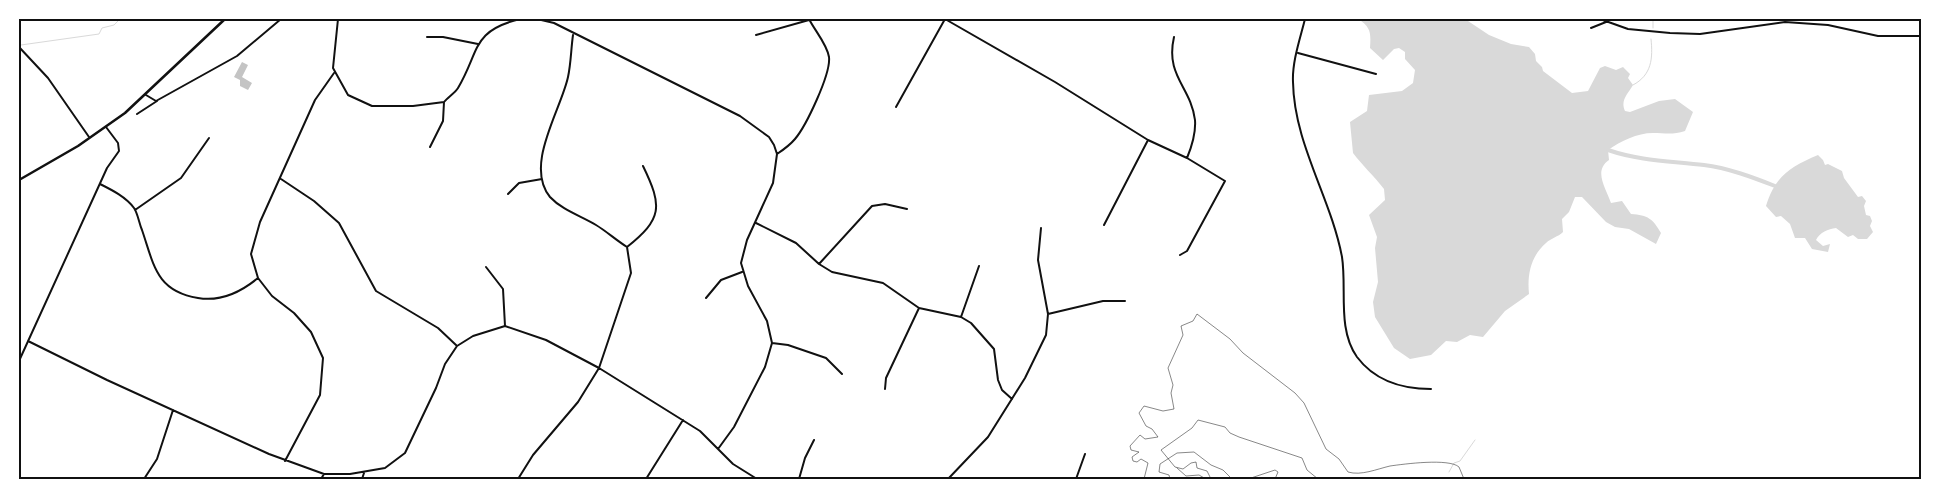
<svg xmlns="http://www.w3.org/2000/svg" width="1940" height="498" font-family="Jost,sans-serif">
<rect width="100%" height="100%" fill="#fff"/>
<path fill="#d9d9d9" d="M1358,19H1465L1489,35L1511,44L1529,47L1535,54L1536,61L1542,67L1543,71L1572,93L1588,91L1600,68L1605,66L1616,70L1623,67L1630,74L1628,78L1633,85C1628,94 1620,100 1625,111L1630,112L1659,101L1675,99L1693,112L1685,131C1673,135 1665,133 1653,133C1637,133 1621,141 1608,150L1609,160C1593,171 1606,188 1611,203L1622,201L1631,214C1648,215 1653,219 1661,233L1656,244L1629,229L1615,227L1606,222L1582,197H1575L1569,212L1562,219L1563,232C1558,237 1551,238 1546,243C1531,256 1527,274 1529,294L1505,311L1483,337L1470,335L1457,342L1446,341L1431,355L1410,359L1394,348L1375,317L1373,302L1378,282L1375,248L1377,237L1369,215L1385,200L1384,189C1374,176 1362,165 1353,153L1350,122L1367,111L1369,95L1402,91L1413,83L1415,70L1405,59V52L1399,48L1394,49L1383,60L1370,48C1371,33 1371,27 1358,19Z
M1818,155L1823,160L1825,165L1828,164L1842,171L1844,178L1858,197L1862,196L1866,201L1864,206L1866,215L1870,216L1872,221L1870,226L1873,232L1867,239H1858L1853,235L1848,237L1836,228C1828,229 1820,232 1816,240L1823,246L1830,244L1828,252L1812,249L1805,238H1795L1790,224L1781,216L1776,217L1766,206C1775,176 1790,167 1818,155Z"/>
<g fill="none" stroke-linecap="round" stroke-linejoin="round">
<path stroke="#d9d9d9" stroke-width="1" d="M1653,19V28
M21,45L99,34L102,28L114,25L120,19
M1633,85C1652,75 1653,58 1651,39
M1449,472L1454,463L1460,461L1475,440"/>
<path stroke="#d9d9d9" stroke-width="4" d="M1608,150C1640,161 1671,161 1704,165C1728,168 1752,177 1775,186"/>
</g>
<path fill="#c4c4c4" d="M242,62L248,65L242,77L252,83L248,90L240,86V80L234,77Z"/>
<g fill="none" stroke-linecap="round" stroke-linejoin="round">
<path stroke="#111" stroke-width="0.5" d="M1177,468L1186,476L1199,475L1206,479
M1144,479L1148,463L1141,459L1137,462L1133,461L1132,457L1139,452L1131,450L1130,446L1140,435L1145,439L1158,437L1152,429L1146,426L1139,413L1144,406L1163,411L1174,409L1171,393L1173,385L1168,368L1183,335L1181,326L1193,321L1197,314L1230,339L1243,353L1295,393L1304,403L1326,449L1339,459L1348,472C1361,476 1377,469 1390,466C1404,464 1449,458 1459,467L1464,479
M1170,479L1169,475L1159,472L1160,464L1177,453L1194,452L1211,465L1223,470L1232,479
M1211,479L1207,471L1197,468L1196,462L1191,463L1183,469L1175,467L1161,450L1192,428L1198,420L1225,427L1230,433L1239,437L1302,458L1307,470L1318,479
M1248,479L1275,470L1278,472L1275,479"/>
<path stroke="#111" stroke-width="2" d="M338,19L333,68L348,95L372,106H413L444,102
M537,19L554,23L740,116L769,137L774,145L777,154L773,183L747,240L741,263L748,286L767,321L772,343L765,367L734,427L718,449
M945,19L1055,82L1148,140L1187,158L1225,181L1187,251L1180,255
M1305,19C1300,39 1292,62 1293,82C1294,144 1331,198 1342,257C1347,289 1337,329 1357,357C1375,381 1403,389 1431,389
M1600,19L1628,29L1670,33L1700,34L1785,22L1828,25L1878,36H1921
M1591,28L1606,22
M573,35C571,49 571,63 568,77C561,110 524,165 550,197C562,210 581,216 596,225C606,231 616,240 627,247
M756,35L809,20
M427,37H443L478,44
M1174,37C1165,76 1191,87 1195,120C1196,133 1192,146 1187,158
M19,47L48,78L89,137
M1298,53L1376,74
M146,95L156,101L237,56L281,19
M896,107L945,19
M137,114L157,101
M430,147L443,121L444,102C448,97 455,93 458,88C480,51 471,31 520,19
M777,154C783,150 790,145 795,139C806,126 831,74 829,57C827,44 815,31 809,19
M281,179L314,201L339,223L376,291L438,328L456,345
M100,184C112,190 126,197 134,208C138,214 139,223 142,230C154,265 156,291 198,298C221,302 241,292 258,278
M508,194L519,183L542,179
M135,210L181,178L209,138
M756,223L796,243L819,264L832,272L883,283L919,308L961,317L971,323L994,349L998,380L1002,390L1012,399
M1104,225L1148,140
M819,264L872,206L885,204L907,209
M486,267L503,289L505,326
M706,298L721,280L742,272
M1048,314L1103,301H1125
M961,317L979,266
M28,341L107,380L269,454L324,474H350L385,468L405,453L436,388L445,364L457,346L473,336L505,326L546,340L599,368L700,431L733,464L757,479
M772,343L788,345L826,358L842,374
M19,361L107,168L119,151L118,143L106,127
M885,389L886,378L919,308
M285,461L320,395L323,358L311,332L294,313L272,296L258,278L251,254L260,222L315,100L334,73
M144,479L157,459L173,410
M321,479L324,474
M362,479L364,473
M518,479L533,455L578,402L599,368L631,273L627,247C662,219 663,207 643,166
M646,479L683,420
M799,479L805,458L814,440
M948,479L988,437L1025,378L1046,335L1048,314L1038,260L1041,228
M1076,479L1085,454"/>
<path stroke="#111" stroke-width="2.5" d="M19,180L78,146L125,113L225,19"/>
</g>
<rect width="1940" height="498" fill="none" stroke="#ffffff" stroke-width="40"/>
<rect x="20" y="20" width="1900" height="458" fill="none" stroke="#111" stroke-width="2"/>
</svg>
